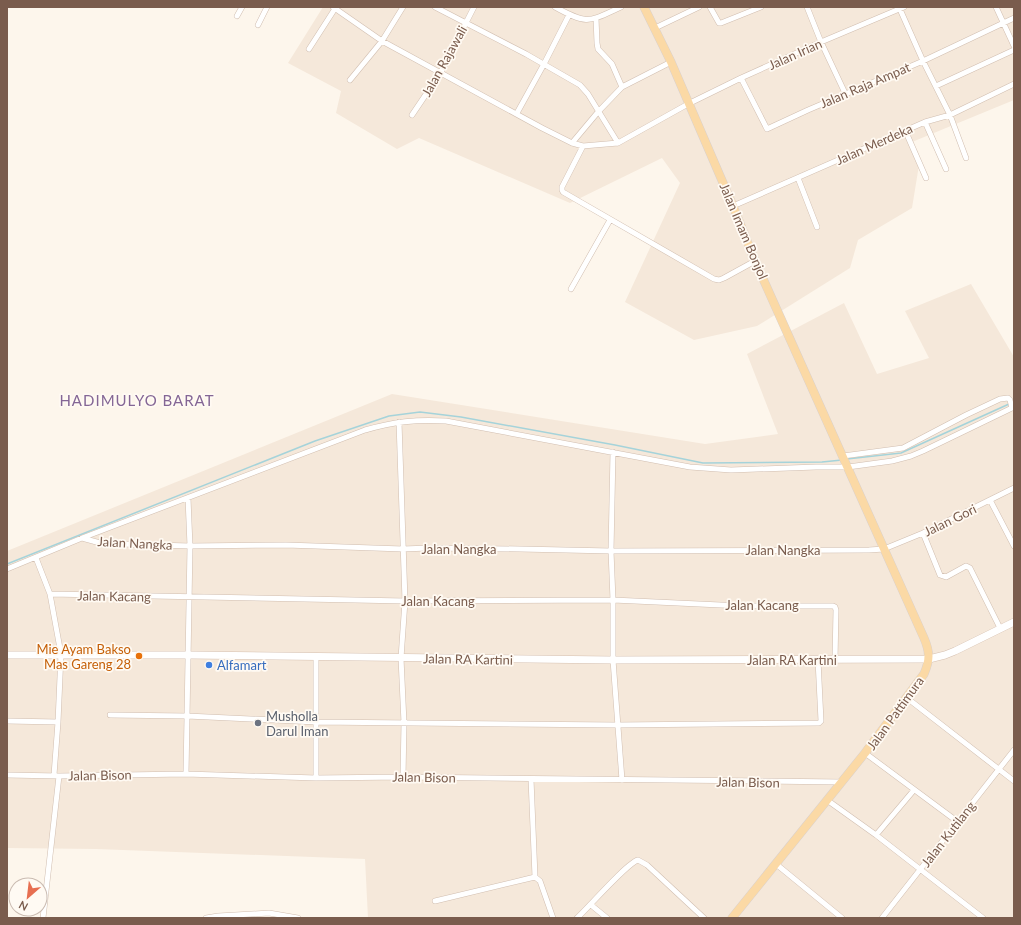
<svg xmlns="http://www.w3.org/2000/svg" width="1021" height="925" font-family="Lato,sans-serif">
<rect width="100%" height="100%" fill="#fdf6ec"/>
<path fill="#f5e8da" d="M323,7H1014V100L912,142L919,165L912,208L858,240L850,268L757,326L694,340L625,302L680,183L662,158L570,203L419,138L397,149L336,113L341,91L288,63Z
M971,284L1014,357V918H368L365,859L96,849L7,848V551L392,394L705,444L778,434L747,354L844,303L877,374L929,358L905,311Z"/>
<g fill="none" stroke-linecap="round" stroke-linejoin="round">
<path stroke="#a5d3da" stroke-width="1.5" d="M847,459L901,453L1009,404
M7,564L315,441L389,416L420,412L461,417L615,445L703,463L822,462L842,460"/>
<g stroke="#d1beb0" stroke-width="6">
<path id="street" d="M333,7L382,41L542,128L572,143L583,146L618,143L688,104L741,78L821,42L904,7
M435,7L526,54L580,85L588,94L618,143
M555,7C588,25 588,22 621,7
M710,7L719,23H721L761,7
M807,7L821,42L845,93
M899,7L923,61L950,115L966,158
M996,7L1014,46
M237,16L242,7
M596,18L597,43L598,49L612,64L622,87
M258,25L267,7
M655,28L699,7
M309,49L336,7
M741,78L767,129L808,110L923,61L1014,18
M350,80L382,41L403,7
M936,86L1014,50
M517,113L544,64L569,15
M412,115L441,72L474,7
M925,122L946,169
M905,130L926,178
M572,143L598,112L622,87L671,62
M583,146L562,187V190L563,192L714,279L719,280L724,278L755,261
M798,178L817,227
M733,206L925,122L950,115L1014,84
M571,289L610,220
M399,422L405,601L401,658L404,723L403,777
M613,452L611,551L613,600V660L622,780
M843,456L903,448L966,415L1000,399L1008,398L1010,400L1012,408
M990,500L1014,546
M923,533L940,575L946,577L966,566L970,568L1000,628
M82,538L100,543L119,544L190,546L286,545L403,549L429,548L520,549L611,551L869,550L884,549L923,533L1014,488
M36,558L50,594L61,654L58,722L54,775
M7,569L82,538L365,430C393,422 416,419 446,421L690,467L731,470L816,467H848L892,461L911,456L923,451L1014,407
M50,594L405,601L613,600L742,606H833L835,607L836,610L835,660
M316,657V778
M907,698L1014,781
M110,715L187,716L316,722L617,725L819,723L821,721L818,660
M7,721L58,722
M865,753L958,822
M186,774L190,546L188,498
M7,775L59,776L186,774L316,778L403,777L841,782
M531,779L535,877
M827,800L876,835L983,918
M876,835L914,790
M776,864L842,918
M435,901L535,877L540,881L553,918
M591,905L607,918
M43,918L59,776
M206,918L218,916L269,913L298,918
M577,918C589,907 627,863 638,860L647,865L704,918
M882,918L1014,750"/>
</g>
<g stroke="#d6c0b0" stroke-width="8">
<path id="secondary" d="M7,655H189L613,660L929,659L945,655L955,651L1014,622"/>
</g>
<g stroke="#dad1cd" stroke-width="9">
<path id="primary" d="M644,7L671,62L733,206L755,261L924,638C930,652 930,660 924,674L865,753L732,918"/>
</g>
<use href="#street" stroke="#fff" stroke-width="5"/>
<use href="#secondary" stroke="#fff" stroke-width="7"/>
<use href="#primary" stroke="#fbd9a5" stroke-width="8"/>
</g>
<circle fill="#e8710a" stroke="#fffaf3" stroke-width="1.5" cx="139" cy="656" r="4"/>
<circle fill="#3f7fe0" stroke="#fffaf3" stroke-width="1.5" cx="209" cy="665" r="4"/>
<circle fill="#6b7280" stroke="#fffaf3" stroke-width="1.5" cx="258" cy="723" r="4"/>
<g text-anchor="middle" dominant-baseline="central" stroke-width="3.5" stroke-linejoin="round" paint-order="stroke">
<g font-size="13" fill="#7a5c4d" stroke="#fffaf3">
<text transform="translate(795 54) rotate(-24)">Jalan Irian</text>
<text transform="translate(444 61) rotate(-61)">Jalan Rajawali</text>
<text transform="translate(865 85) rotate(-23)">Jalan Raja Ampat</text>
<text transform="translate(874 144) rotate(-24)">Jalan Merdeka</text>
<text transform="translate(744 231) rotate(67)">Jalan Imam Bonjol</text>
<text transform="translate(950 520) rotate(-26)">Jalan Gori</text>
<text transform="translate(135 543) rotate(3)">Jalan Nangka</text>
<text x="459" y="549">Jalan Nangka</text>
<text x="783" y="550">Jalan Nangka</text>
<text transform="translate(114 596) rotate(1)">Jalan Kacang</text>
<text x="438" y="601">Jalan Kacang</text>
<text x="762" y="605">Jalan Kacang</text>
<text transform="translate(468 659) rotate(1)">Jalan RA Kartini</text>
<text x="792" y="660">Jalan RA Kartini</text>
<text transform="translate(895 713) rotate(-54)">Jalan Pattimura</text>
<text transform="translate(100 775) rotate(-1)">Jalan Bison</text>
<text transform="translate(424 777) rotate(1)">Jalan Bison</text>
<text transform="translate(748 782) rotate(1)">Jalan Bison</text>
<text transform="translate(948 834) rotate(-52)">Jalan Kutilang</text>
</g>
<g font-size="13" fill="#c56008" stroke="#fffaf3" text-anchor="end">
<text x="131" y="649">Mie Ayam Bakso<tspan x="131" dy="15">Mas Gareng 28</tspan></text>
</g>
<g font-size="13" fill="#366cbe" stroke="#fffaf3" text-anchor="start">
<text x="217" y="665">Alfamart</text>
</g>
<g font-size="13" fill="#5b616d" stroke="#fffaf3" text-anchor="start">
<text x="266" y="716">Musholla<tspan x="266" dy="15">Darul Iman</tspan></text>
</g>
<g font-size="15" letter-spacing="1" fill="#846695" stroke="#fffaf3">
<text x="137" y="400">HADIMULYO BARAT</text>
</g>
</g>
<rect width="1021" height="925" fill="none" stroke="#7a5c4d" stroke-width="16"/>
<g transform="translate(28 897) rotate(208)"><circle r="19" fill="#fffaf3" stroke="#cabbb1"/>
<path d="M0-3L7 15L0 10L-7 15Z" fill="#e76f51"/>
<text y="-6" font-size="11" font-weight="bold" text-anchor="middle" fill="#7a5c4d">N</text>
</g>
</svg>
